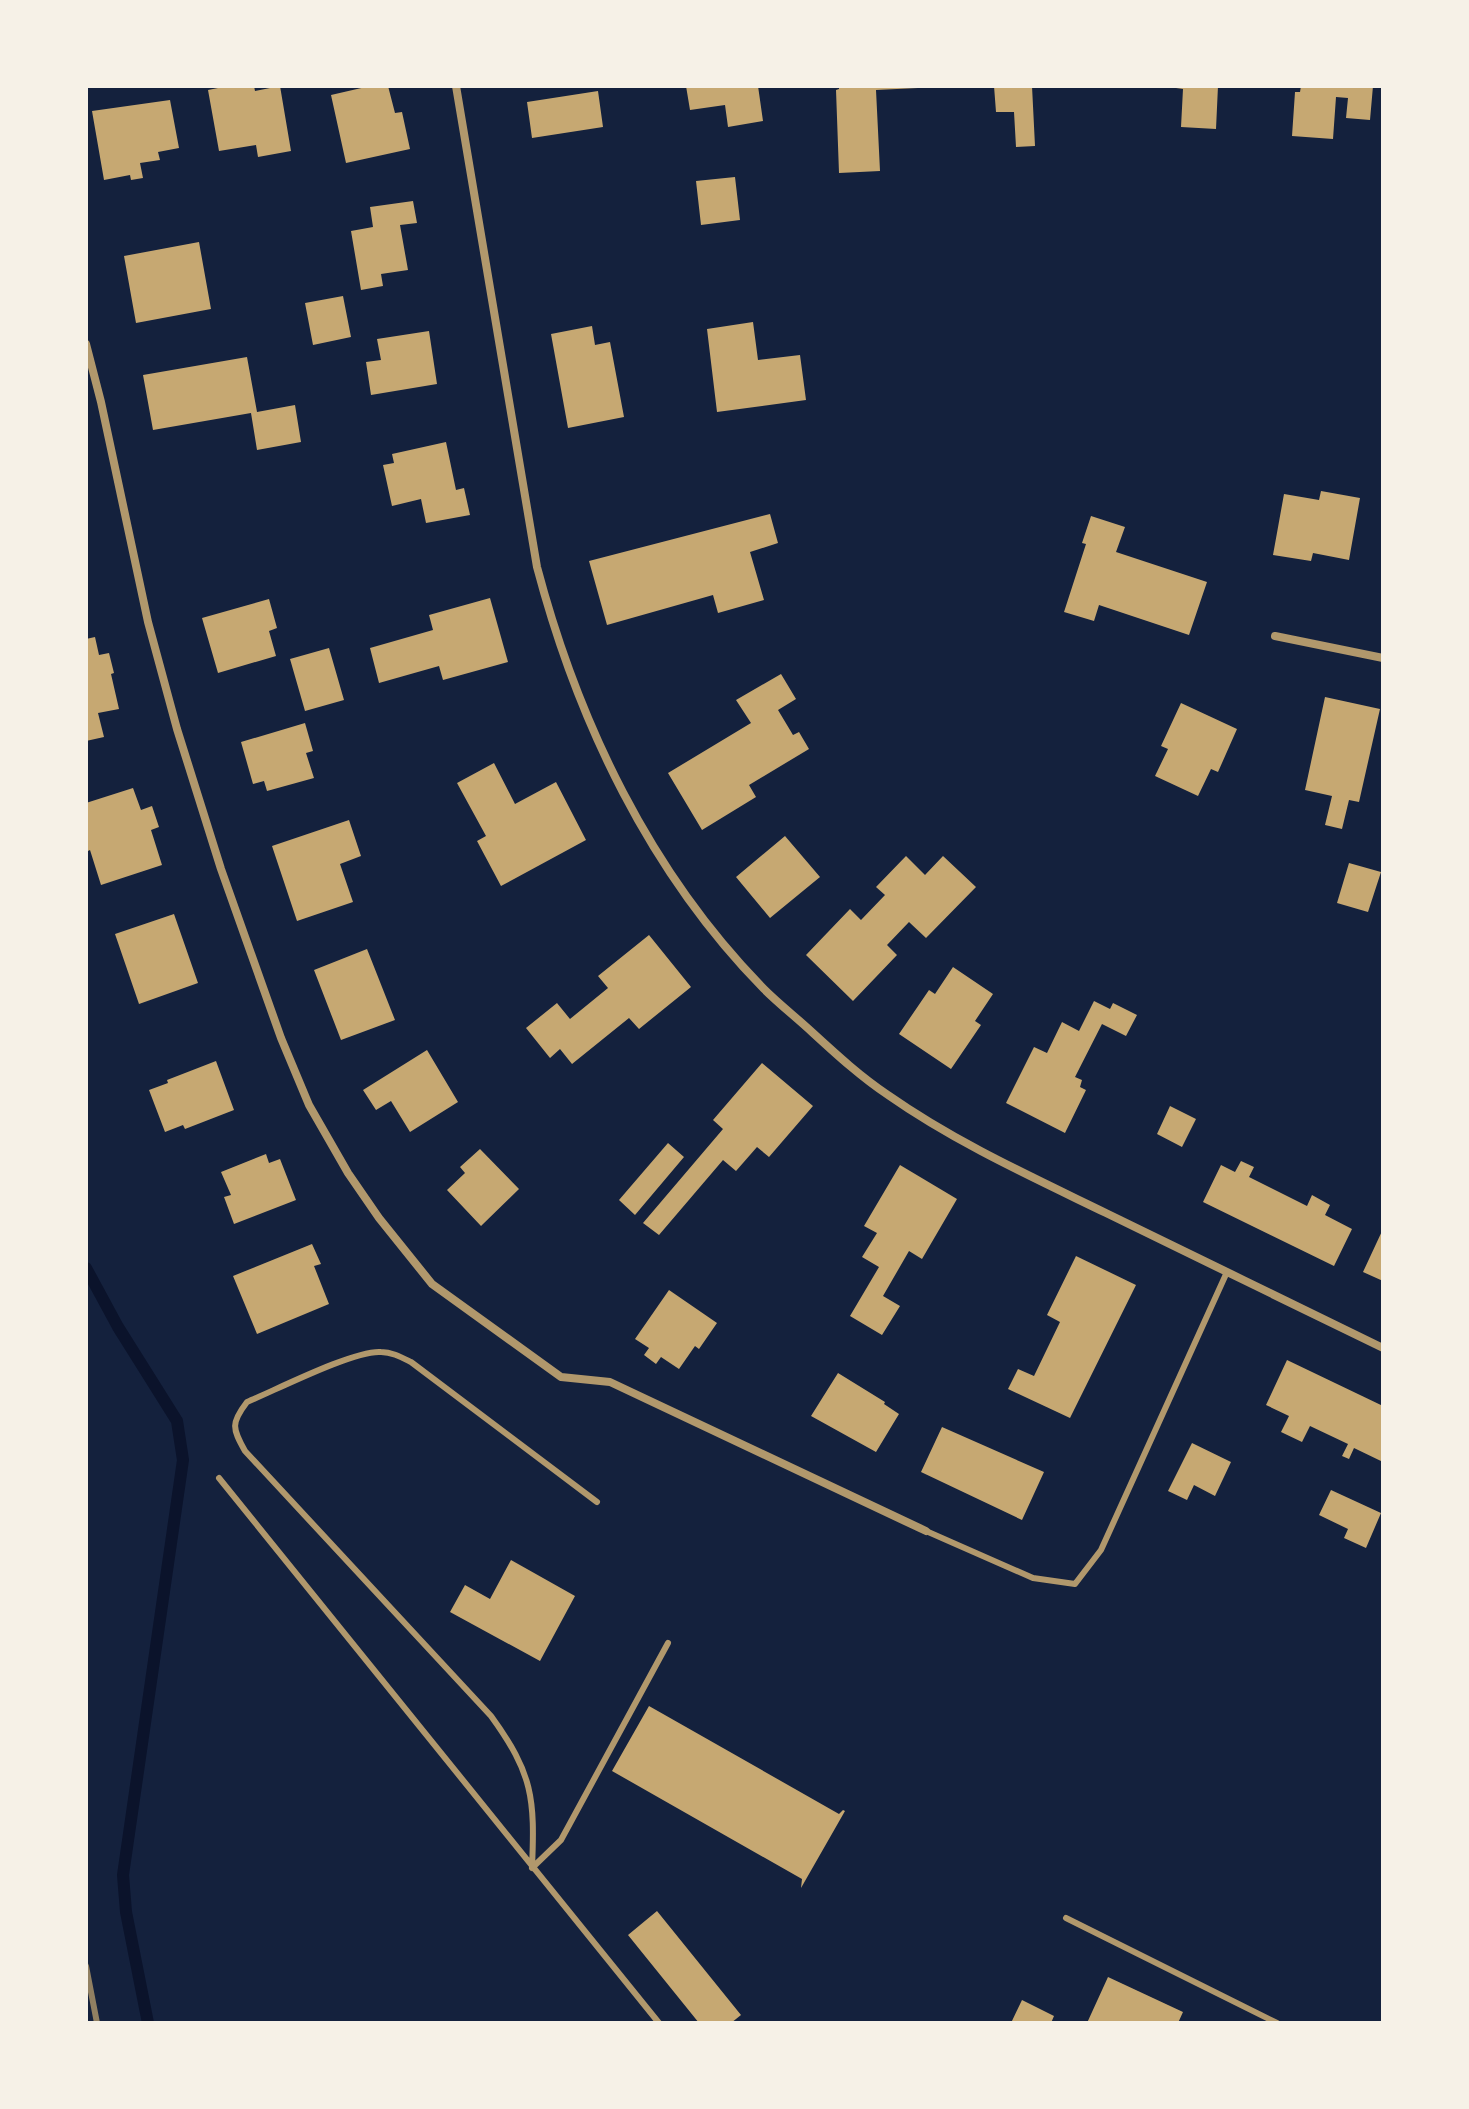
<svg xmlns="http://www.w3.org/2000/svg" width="1469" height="2109" font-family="'Sofia Sans Condensed',sans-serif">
<rect width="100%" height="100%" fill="#14213d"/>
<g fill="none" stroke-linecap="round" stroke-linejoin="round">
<path stroke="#0b132b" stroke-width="12" d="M86,1268L118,1327L177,1421L183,1460L123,1875L126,1912L148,2023"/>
</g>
<path fill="#c6a872" d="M228,86H254L255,91L280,86L291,151L258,157L256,145L219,151L208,90Z
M370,86H388L395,113L402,112L410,149L346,163L331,95Z
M686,86H758L763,121L728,127L725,105L690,110Z
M839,86H917L918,88L876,90L880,171L839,173L836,90L839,89Z
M994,86H1032L1035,146L1016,147L1014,112H996Z
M1176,86H1218L1216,129L1181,127L1183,89L1176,88Z
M1301,86H1373L1370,120L1346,118L1348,98L1336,97L1333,139L1292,136L1295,92H1300Z
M598,91L603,127L532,138L527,102Z
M170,100L179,148L158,152L160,160L140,163L143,178L131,180L130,175L104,180L92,111Z
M735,177L740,220L701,225L696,181Z
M413,201L417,223L400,225L408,270L381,274L383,286L361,290L351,231L373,227L370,207Z
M199,242L211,309L136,323L124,256Z
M343,296L351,337L313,345L305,303Z
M753,322L758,360L800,355L806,400L717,412L707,329Z
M592,326L595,345L610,342L624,417L568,428L551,334Z
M429,331L437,384L371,395L366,362L381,360L377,339Z
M247,357L257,412L295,405L301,442L257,450L251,413L153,430L143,375Z
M446,442L456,490L464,488L470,515L426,523L421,499L392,506L383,465L394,463L392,454Z
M1321,491L1360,498L1349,560L1313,553L1311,561L1273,555L1284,494L1319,500Z
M770,514L778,543L750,552L764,600L718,613L713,595L607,625L589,561Z
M1091,516L1125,527L1116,552L1207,582L1189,635L1099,605L1094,621L1064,612L1086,544L1082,543Z
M490,598L508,662L443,680L439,666L379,683L370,648L433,630L429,615Z
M269,599L277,628L269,631L276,656L218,673L202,618Z
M95,637L99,655L109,653L114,673L111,674L119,709L98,713L104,737L86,741V639Z
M329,648L344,700L305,711L290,659Z
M781,674L796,699L778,710L793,735L799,732L809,749L749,785L756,797L702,830L668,773L751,723L736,700Z
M1325,697L1380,709L1359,802L1349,800L1342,829L1325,825L1332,796L1305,790Z
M1181,703L1237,729L1218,772L1211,769L1198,796L1155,776L1168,749L1161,746Z
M305,723L313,751L306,753L314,778L267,791L264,781L253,784L241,742Z
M494,763L515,804L556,782L586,840L501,886L477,841L486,836L457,783Z
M133,788L141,810L152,806L159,827L151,830L162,865L101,885L90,850L86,852V803Z
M349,820L361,856L340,864L353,902L297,921L272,846Z
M785,836L820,877L770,918L736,877Z
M906,856L925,875L943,856L976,887L926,938L909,922L887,945L897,955L853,1001L806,955L850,909L861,920L885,895L876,887Z
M1349,863L1381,872L1368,912L1337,903Z
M174,914L198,983L139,1004L115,934Z
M649,935L691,987L639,1029L629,1018L572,1064L560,1049L550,1058L526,1028L557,1003L570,1019L608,988L598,976Z
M367,949L395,1020L341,1040L314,970Z
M953,967L993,994L975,1021L981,1025L951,1069L899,1034L929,990L935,994Z
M1094,1001L1110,1009L1113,1003L1137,1015L1126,1036L1102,1024L1075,1077L1082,1080L1080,1087L1086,1090L1065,1133L1006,1103L1034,1047L1047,1053L1062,1022L1079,1031Z
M427,1050L458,1102L410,1132L391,1101L376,1110L363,1090Z
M216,1061L234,1110L185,1129L183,1125L165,1132L149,1090L168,1083L167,1080Z
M762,1063L813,1106L769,1157L757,1147L736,1171L723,1160L659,1235L643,1223L723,1129L713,1120Z
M1170,1106L1196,1119L1182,1147L1157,1134Z
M668,1143L684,1157L635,1215L619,1200Z
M480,1149L519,1189L481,1226L447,1190L465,1173L460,1167Z
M266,1154L269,1163L280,1159L296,1200L234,1224L224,1197L231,1195L221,1172Z
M1241,1161L1254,1167L1249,1177L1307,1206L1312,1195L1330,1205L1325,1215L1352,1229L1334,1266L1203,1202L1221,1165L1235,1172Z
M900,1165L957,1199L922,1259L909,1251L883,1296L900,1306L882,1335L850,1316L879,1267L862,1257L877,1233L864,1226Z
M1383,1229V1281L1363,1272Z
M312,1244L321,1264L314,1266L329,1304L257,1334L233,1276Z
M1076,1256L1136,1285L1070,1418L1008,1389L1018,1369L1034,1376L1060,1322L1047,1315Z
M669,1290L717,1323L699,1349L695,1346L679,1369L661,1357L656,1364L644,1355L649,1348L635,1339Z
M1287,1360L1383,1406V1462L1354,1448L1349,1459L1342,1456L1348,1444L1310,1426L1302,1442L1281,1432L1289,1416L1266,1405Z
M838,1373L885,1402L884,1404L899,1414L876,1452L811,1416Z
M942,1427L1044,1472L1022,1520L921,1472Z
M1192,1443L1231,1462L1215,1496L1194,1485L1187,1500L1168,1491Z
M1331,1490L1381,1513L1366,1548L1344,1538L1348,1529L1319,1515Z
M511,1560L575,1596L540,1661L450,1612L465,1585L490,1599Z
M649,1706L839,1814L843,1810L845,1811L801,1888L802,1879L612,1771Z
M657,1911L741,2015L731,2023H699L628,1935Z
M1108,1977L1183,2012L1178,2023H1087Z
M1022,2000L1054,2016L1051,2023H1011Z"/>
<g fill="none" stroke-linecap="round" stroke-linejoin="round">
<path stroke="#b1986c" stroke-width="6" d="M219,1478L659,2023
M926,1531L1033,1578L1075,1584L1101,1550L1227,1272
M532,1868C535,1798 533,1774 491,1716L245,1451C232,1428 231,1423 247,1402C276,1390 354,1350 381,1352C392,1352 401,1357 411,1362L597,1502
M532,1868L561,1840L668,1643
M1066,1918L1277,2023"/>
<path stroke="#b1986c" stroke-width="8" d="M456,86L537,567C578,722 650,873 764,989C779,1004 797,1018 813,1033C837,1055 861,1077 888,1095C955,1142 1032,1177 1106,1213C1198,1258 1291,1303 1383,1348
M86,344L101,402L148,622L177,729L221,869L281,1038L309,1105L348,1173L379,1218L432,1284L561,1377L610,1382L926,1531
M1275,636L1383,658"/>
<path stroke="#918062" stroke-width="6" d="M86,1966L97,2023"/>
</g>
<rect width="1469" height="2109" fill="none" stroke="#f6f1e7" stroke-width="176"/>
</svg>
